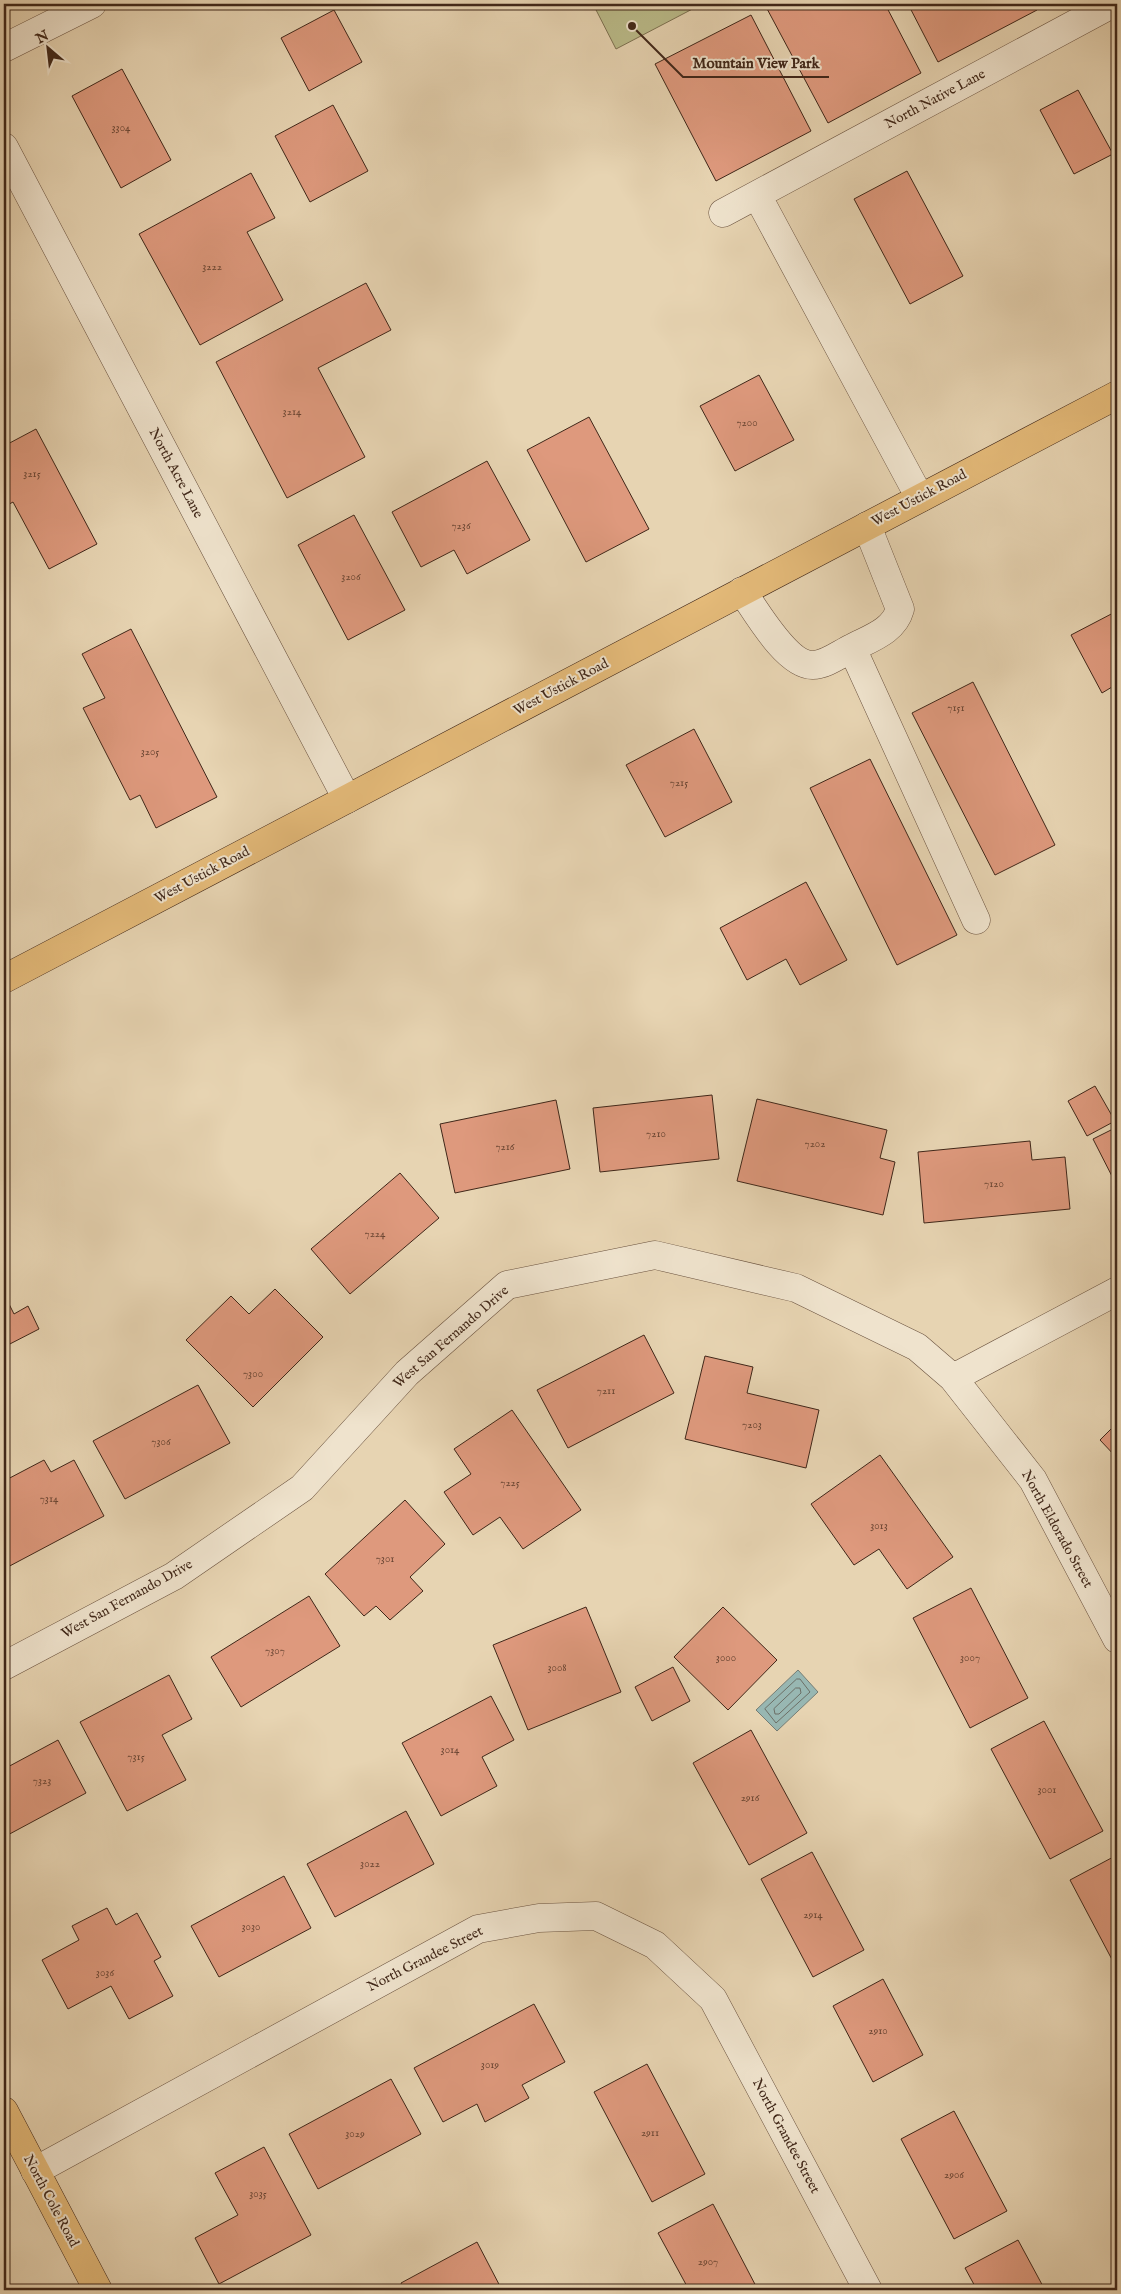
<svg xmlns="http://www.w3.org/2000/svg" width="1121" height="2294" font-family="'IM FELL English',serif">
<rect width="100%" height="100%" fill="#e7d4b2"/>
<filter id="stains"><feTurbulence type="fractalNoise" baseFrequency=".004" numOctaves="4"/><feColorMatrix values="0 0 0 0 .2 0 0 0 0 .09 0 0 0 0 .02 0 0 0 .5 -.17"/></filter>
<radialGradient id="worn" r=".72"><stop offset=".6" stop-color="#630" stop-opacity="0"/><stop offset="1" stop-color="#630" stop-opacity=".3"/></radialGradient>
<path fill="#babb89" stroke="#7d7151" d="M593,4H702L616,49Z"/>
<path fill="#98b7b2" stroke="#757d75" d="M798,1670L818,1692L777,1731L756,1710Z"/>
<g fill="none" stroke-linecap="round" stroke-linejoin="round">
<path stroke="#6c6f66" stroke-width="1" d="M797,1679H800L810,1692L776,1723L765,1709Z
M796,1688H800L801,1693L779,1714H775L774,1709Z"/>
</g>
<path fill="#de997d" stroke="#402719" d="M768,4H885L921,73L828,123L765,5Z
M908,4H1034L1037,10L938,62Z
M334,10L362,62L309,91L281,38Z
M751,15L811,131L716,181L655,64Z
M122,69L171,160L121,188L72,96Z
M1078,90L1113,154L1074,174L1040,110Z
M333,105L368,171L310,202L275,136Z
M907,171L963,276L910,304L854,199Z
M251,173L275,218L247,232L283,300L200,345L139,234Z
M366,283L391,330L318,368L365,457L287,498L216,362Z
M759,375L794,440L735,471L700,406Z
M589,417L649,529L586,562L527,450Z
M36,429L97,544L49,569L13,502L4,507V446Z
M487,461L530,540L467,574L454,550L421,567L392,512Z
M354,515L405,610L348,640L298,545Z
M1117,611V684L1102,693L1071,635Z
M131,629L217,797L156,828L140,795L130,800L83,708L105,698L82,654Z
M973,682L1055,845L995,875L912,713Z
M694,729L732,802L665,837L626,765Z
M870,759L957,935L897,965L810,788Z
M806,882L847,960L800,985L786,959L747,980L720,928Z
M1095,1086L1115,1121L1087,1136L1068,1101Z
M712,1095L719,1159L600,1172L593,1108Z
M757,1099L887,1130L880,1158L895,1162L883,1215L737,1181Z
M556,1100L570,1169L455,1193L440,1124Z
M1117,1127V1186L1093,1139Z
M1030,1141L1032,1160L1065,1157L1070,1209L924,1223L918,1152Z
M400,1173L439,1218L350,1294L311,1249Z
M275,1289L323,1337L253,1407L186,1340L231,1296L249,1314Z
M4,1294L14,1314L28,1306L39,1329L4,1347Z
M644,1335L674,1393L568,1448L537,1390Z
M705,1356L753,1367L747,1393L819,1410L806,1468L685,1439Z
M198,1385L230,1443L125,1499L93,1441Z
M512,1410L581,1510L523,1549L500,1517L473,1535L444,1492L471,1474L454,1449Z
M1117,1423V1458L1100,1440Z
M880,1455L953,1557L907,1589L879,1549L854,1565L811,1504Z
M44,1460L51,1472L74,1460L104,1516L4,1569V1481Z
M405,1500L445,1544L410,1577L423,1591L390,1620L376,1606L364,1616L325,1574Z
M971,1588L1028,1698L970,1728L913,1618Z
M309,1596L340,1646L241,1707L211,1657Z
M586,1607L621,1692L528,1730L493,1645Z
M723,1607L777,1660L728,1710L674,1657Z
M673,1667L690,1701L652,1721L635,1687Z
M169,1675L192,1719L162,1735L186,1780L127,1811L80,1722Z
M491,1696L514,1740L482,1757L497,1786L441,1816L402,1743Z
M1044,1721L1103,1831L1050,1859L991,1749Z
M751,1730L807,1833L749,1865L693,1763Z
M58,1740L86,1793L4,1837V1769Z
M406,1811L434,1864L335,1917L307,1864Z
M812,1852L864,1950L813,1977L761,1879Z
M1117,1855V1969L1070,1880Z
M284,1876L311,1928L219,1977L191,1926Z
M107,1908L116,1925L137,1913L161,1957L154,1961L173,1996L129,2019L111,1986L68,2009L42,1960L79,1940L72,1926Z
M883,1979L923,2055L873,2082L833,2006Z
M534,2004L565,2062L522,2085L529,2098L485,2122L477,2104L443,2122L414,2068Z
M647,2064L705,2174L652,2202L594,2092Z
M391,2079L421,2134L318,2189L289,2134Z
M954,2111L1007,2211L954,2239L901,2139Z
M264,2147L311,2235L219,2284L195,2238L238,2215L215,2173Z
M713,2204L758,2290H689L658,2233Z
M1018,2240L1045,2290H977L965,2268Z
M477,2242L502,2290H404L401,2283Z"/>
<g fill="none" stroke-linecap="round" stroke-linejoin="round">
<g stroke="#6a523f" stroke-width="29">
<path id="minor" d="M4,48L92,4
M4,147L347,799
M757,195L920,498
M723,213L1112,4
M867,526L900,609C894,631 871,638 852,648L976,920
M742,591C756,611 787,666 813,665C826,665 841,653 852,648
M953,1378L1033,1480L1117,1639
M4,1666L174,1576L302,1488L407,1373L507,1285L655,1255L796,1288L917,1347L953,1378L1117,1291
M35,2171L478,1929L539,1918L596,1916L655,1945L713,1999L868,2290"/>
</g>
<g stroke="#402719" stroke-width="29">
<path id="major" d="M4,979L1117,395
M4,2111L98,2290"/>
</g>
<use href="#minor" stroke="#efe3cd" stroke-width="28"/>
<use href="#major" stroke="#e4ba79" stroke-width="28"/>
</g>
<g text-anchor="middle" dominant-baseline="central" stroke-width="4" stroke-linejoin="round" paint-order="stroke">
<g font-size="11" fill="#684432">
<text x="121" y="128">3304</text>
<text x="212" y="267">3222</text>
<text x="292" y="412">3214</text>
<text x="747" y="423">7200</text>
<text x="32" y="474">3215</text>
<text x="461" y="526">7236</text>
<text x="351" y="577">3206</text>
<text x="956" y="708">7151</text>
<text x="150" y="752">3205</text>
<text x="679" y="783">7215</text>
<text x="656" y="1134">7210</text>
<text x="815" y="1144">7202</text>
<text x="505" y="1147">7216</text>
<text x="994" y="1184">7120</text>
<text x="375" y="1234">7224</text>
<text x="253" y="1374">7300</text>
<text x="606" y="1391">7211</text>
<text x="752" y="1425">7203</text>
<text x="161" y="1442">7306</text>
<text x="510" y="1483">7225</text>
<text x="49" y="1499">7314</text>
<text x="879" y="1526">3013</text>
<text x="385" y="1559">7301</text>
<text x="275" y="1651">7307</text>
<text x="726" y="1658">3000</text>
<text x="970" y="1658">3007</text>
<text x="557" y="1668">3008</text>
<text x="450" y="1750">3014</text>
<text x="136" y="1757">7315</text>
<text x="42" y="1781">7323</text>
<text x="1047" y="1790">3001</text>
<text x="750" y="1798">2916</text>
<text x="370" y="1864">3022</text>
<text x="813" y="1915">2914</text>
<text x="251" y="1927">3030</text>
<text x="105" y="1973">3036</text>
<text x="878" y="2031">2910</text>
<text x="490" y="2065">3019</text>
<text x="650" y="2133">2911</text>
<text x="355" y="2134">3029</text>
<text x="954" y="2175">2906</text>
<text x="258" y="2194">3035</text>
<text x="708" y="2262">2907</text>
</g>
<g font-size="14" fill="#402719" stroke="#efe3cd">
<text transform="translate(935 99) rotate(-28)">North Native Lane</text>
<text transform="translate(176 473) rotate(62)">North Acre Lane</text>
<text transform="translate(919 498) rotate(-28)">West Ustick Road</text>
<text transform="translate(561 687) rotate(-28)">West Ustick Road</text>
<text transform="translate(202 875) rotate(-28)">West Ustick Road</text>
<text transform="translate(451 1337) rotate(-41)">West San Fernando Drive</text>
<text transform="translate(1057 1529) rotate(61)">North Eldorado Street</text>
<text transform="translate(127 1599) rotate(-29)">West San Fernando Drive</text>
<text transform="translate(425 1959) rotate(-27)">North Grandee Street</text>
<text transform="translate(786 2136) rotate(62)">North Grandee Street</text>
<text transform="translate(51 2201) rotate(62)">North Cole Road</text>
</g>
</g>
<path fill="none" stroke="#402719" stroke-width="2" d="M632 26L683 77H829"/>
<circle fill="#402719" stroke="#efe3cd" stroke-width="2" cx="632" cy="26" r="5"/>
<g font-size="15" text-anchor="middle" font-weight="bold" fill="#402719" stroke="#efe3cd" stroke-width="4" stroke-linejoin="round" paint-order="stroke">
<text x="756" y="68">Mountain View Park</text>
</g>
<rect width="1121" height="2294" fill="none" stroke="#e7d4b2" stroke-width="20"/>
<rect x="5" y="5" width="1111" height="2284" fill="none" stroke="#402719" stroke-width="2.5"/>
<rect x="10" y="10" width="1101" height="2274" fill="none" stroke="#402719"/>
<g transform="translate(48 48) rotate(332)" stroke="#efe3cd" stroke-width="4" paint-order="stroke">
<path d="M0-4L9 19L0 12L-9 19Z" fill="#402719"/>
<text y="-8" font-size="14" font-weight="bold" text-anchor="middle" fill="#402719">N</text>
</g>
<rect width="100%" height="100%" filter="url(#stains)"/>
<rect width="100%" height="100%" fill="url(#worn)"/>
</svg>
